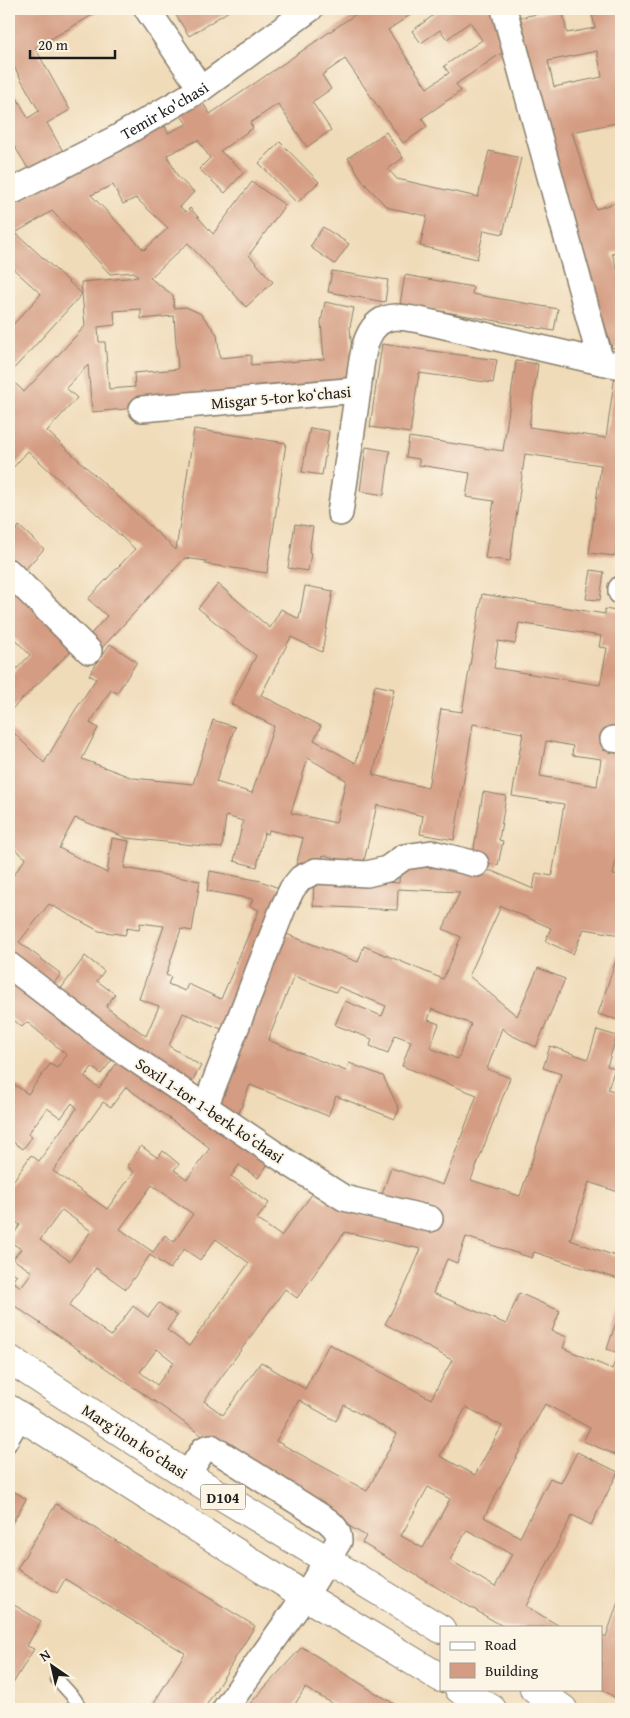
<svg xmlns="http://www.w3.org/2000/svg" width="630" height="1718" font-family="'Gentium Book Plus',serif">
<rect width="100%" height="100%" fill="#fcf5e5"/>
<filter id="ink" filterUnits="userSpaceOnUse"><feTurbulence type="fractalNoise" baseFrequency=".02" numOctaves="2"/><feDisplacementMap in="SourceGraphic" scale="10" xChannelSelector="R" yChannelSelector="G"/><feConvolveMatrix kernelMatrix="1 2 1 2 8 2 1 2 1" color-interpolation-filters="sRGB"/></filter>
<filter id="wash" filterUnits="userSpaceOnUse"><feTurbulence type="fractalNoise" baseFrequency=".0096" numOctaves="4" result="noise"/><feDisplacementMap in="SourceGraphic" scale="20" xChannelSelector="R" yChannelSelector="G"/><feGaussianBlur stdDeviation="1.12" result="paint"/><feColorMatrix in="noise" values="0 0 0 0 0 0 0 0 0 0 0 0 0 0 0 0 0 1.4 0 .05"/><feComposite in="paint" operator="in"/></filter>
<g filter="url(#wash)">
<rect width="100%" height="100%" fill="#f0dbb9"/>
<g id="blocks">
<path fill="#d49c82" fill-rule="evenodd" d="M9,9H103L35,48L70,110L47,123L65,155L32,175L15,147L9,150V97L15,94L28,118L39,111L9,58Z
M172,9H232L189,36Z
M363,9H419L388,30L427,88L449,73L444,66L482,40L470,22L447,39L440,30L421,43L412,31L442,9H494L509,48L456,84L461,91L422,118L427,127L403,143L345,59L322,75L331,89L312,102L331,130L307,147L278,104L250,123L253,128L220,151L244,172L225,193L199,169L210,158L198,140L167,155L178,177L194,192L180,207L186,212L190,208L213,234L252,182L285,205L249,255L273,282L246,307L188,243L150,278L173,295L174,308L186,307L201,314L217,334L220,358L251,355V365L324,359L321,322L325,302L354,308L350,327L354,380L137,408L92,412L88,365L66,388L77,398L47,431L176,550L194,429L286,443L267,573L205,564L206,561L185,558L101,649L88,637L107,616L88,599L135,549L28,451L9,472V377L24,392L85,326L81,282L138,277L134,272L110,274L52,211L12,235L9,229V208L58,178L165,126L168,133L187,124L181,116L202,102L210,114ZM113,185L123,204L136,198L168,228L144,250L91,195ZM141,309V319L174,316L178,369L134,373L135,387L109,389L105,342H99L98,327L115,325L114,311Z
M562,9L567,33L595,28L591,9H621V122L572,132L596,209L615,203L621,222V251L612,253L621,282V347L612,348L537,108L512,19ZM597,51L602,77L554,87L548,61Z
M386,132L403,158L388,169L397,179L478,197L489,151L521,158L503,234L484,230L477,259L420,246L427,216L390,208L384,204L365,184L348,158Z
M280,142L319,182L297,203L259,163Z
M323,227L349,244L335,264L310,247Z
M17,234L82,294L9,374V329L41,294L9,265V243Z
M332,271L388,280L385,302L328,292Z
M405,275L473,287L472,294L558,309L554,331L400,304Z
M382,344L497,360L493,383L419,373L410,433L370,427Z
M516,361L538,364L529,427L606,438L615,375H621V513L615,556L589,553L601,465L525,454L510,561L485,558L494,501L466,497L470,473L419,465V459L406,457L409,437L503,451Z
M310,428L329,431L322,475L302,472Z
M366,447L390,451L384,495L360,491Z
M295,524L313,527L309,552L311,553L308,571L288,568Z
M19,526L44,549L19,576L9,565V528L14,533Z
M591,570L604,572L600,600L586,599Z
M9,581L75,647L9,712V677L30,655L9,633Z
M218,584L270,628L281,609L299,619L305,586L333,591L322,652L291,637L261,695L321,726L314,740L356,763L375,685L394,689L373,775L428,788L441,709L462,712L482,594L605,614V609L621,612V730L607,727L603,750L621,753V828L613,875L621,876V935L584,929L573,954L545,941L551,928L501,906L469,976L517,1016L538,968L565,979L536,1047L509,1034L502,1028L487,1069L510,1078L471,1180L520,1196L561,1074L543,1068L550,1046L588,1059L597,1030L617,1036L607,1066L615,1068L608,1089L621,1094V1159L620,1163H621V1193L589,1182L570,1240L621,1258V1280L534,1252L532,1258L466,1237L457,1263L447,1259L433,1293L506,1324L519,1293L560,1311L552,1331L567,1337L563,1348L612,1369L618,1353L607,1349L621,1308V1457L583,1441L590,1428L545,1404L484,1517L520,1537L550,1478L561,1483L577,1452L618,1472L591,1525L572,1515L526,1606L561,1627H504L362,1543L366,1536L230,1456L164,1408L9,1302V1270L17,1275L12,1281L21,1287L32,1272L13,1259L21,1249L9,1241L20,1225L9,1217V1187L31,1155L39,1161L77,1108L72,1103L61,1118L47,1108L28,1134L32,1137L23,1149L9,1139V1087L12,1083L28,1094L50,1064L57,1068L67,1055L27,1022L22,1027L9,1016V972L115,1056L101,1074L92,1067L85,1077L99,1088L121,1057L271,1160L258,1178L239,1165L231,1176L269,1203L257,1219L281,1236L313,1193L327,1203L330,1198L348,1211L434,1231L439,1216L381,1197L391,1168L443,1185L477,1095L402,1066L411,1041L395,1035L388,1053L370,1046L372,1039L335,1025L345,1001L382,1016L386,1006L339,987L336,992L294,976L268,1040L346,1071L349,1063L383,1076L399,1109L395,1119L336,1096L328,1116L250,1085L237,1118L210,1107L281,932L358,962L364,946L443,979L461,937L443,929L460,892L398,889L397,910L313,906L314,878L399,883L400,866L437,868L492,871L533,889L536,873L552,876L564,804L512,796L523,733L473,724L454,840L420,834L423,816L377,805L363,865L323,855L319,872L296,866L303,838L269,830L268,834L264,833L257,867L234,861L243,821L226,816L222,848L127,838L75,818L59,848L107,873L112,838L129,841L124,868L200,881L192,931L181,929L166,975L171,977L168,984L185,991L188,984L221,999L259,910L250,906L253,899L207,891L210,871L261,881L286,891L231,1033L183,1013L169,1046L201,1066L187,1090L54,998L85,956L104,971L97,981L115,994L106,1007L146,1036L159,1006L139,999L164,926L140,923L139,930L127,928L125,935L99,931L49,904L19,942L61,974L49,989L9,958V881L26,858L9,845V781L11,779L9,776V728L44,763L74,712L96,679L89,675L110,644L137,662L117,693L111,690L90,723L98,728L82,759L133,778L193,784L213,720L235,727L216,782L252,793L274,726L231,704L256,656L198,608ZM519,623L601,636L599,647L607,648L600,685L494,668L498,641L515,644ZM546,741L573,746L572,755L601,759L597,786L540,776ZM308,758L346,780L336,823L291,813ZM432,1009L471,1024L458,1059L430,1048L439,1024L428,1020ZM126,1087L210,1148L187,1179L174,1170L179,1164L163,1151L158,1158L141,1146L127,1166L134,1172L107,1209L53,1171L103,1102L111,1107ZM152,1185L193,1214L174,1242L165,1235L153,1252L120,1229ZM62,1210L91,1231L70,1261L40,1240ZM345,1232L421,1249L407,1282L385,1324L452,1360L431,1399L329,1344L305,1389L261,1362L223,1415L204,1401L285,1289L297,1298ZM216,1239L249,1263L189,1346L167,1330L177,1316L159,1303L148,1317L133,1306L111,1336L69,1306L96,1268L126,1289L150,1255L170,1269L184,1249L200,1260ZM157,1349L174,1362L157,1385L140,1372ZM299,1400L336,1421L344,1405L397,1434L367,1491L276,1441ZM466,1407L502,1426L475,1475L440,1456ZM428,1487L450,1499L423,1548L401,1536ZM467,1530L512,1554L495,1587L450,1560Z
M483,792L506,796L499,840L503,841L498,865L472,861Z
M621,945V1021L598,1014Z
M9,1488L26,1499L9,1529Z
M56,1504L255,1626L204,1709H150L185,1653L65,1579L57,1593L17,1569Z
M621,1593V1702L601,1688V1634L606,1637Z
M9,1602L41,1621L27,1646L34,1649L9,1690Z
M302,1647L374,1692L403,1709H337L339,1707L305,1688L292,1709H245Z"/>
</g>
</g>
<g filter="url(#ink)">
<use href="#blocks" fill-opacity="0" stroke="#867c6a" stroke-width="1"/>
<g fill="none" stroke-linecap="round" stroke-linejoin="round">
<g stroke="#867c6a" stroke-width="15">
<path id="lane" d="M9,1446L25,1419
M57,1679L75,1699L81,1709"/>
</g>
<g stroke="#867c6a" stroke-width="28">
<g id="street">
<path d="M147,9L201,89"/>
<path d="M504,9L601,362L621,366"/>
<path id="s1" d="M9,193L115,139L201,89L310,9"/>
<path d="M142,409L358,390C362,365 361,318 396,317C403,317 411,319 419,320L601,362"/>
<path d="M340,513L358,390"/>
<path d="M9,572L89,651"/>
<path d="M621,592V589"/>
<path d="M613,739L621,740"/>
<path d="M9,965L105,1039L287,1162L344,1198L430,1219"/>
<path d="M205,1107L283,908L292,889L301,878L316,871L367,874L387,869L404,857L432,853L476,864"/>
<path d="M187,1475L204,1449L211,1447L328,1521C335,1527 339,1532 339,1541L305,1596L225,1709"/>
</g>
</g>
<g stroke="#867c6a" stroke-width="30">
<path id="primary" d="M9,1359L187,1475L441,1629
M9,1409L305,1596L441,1678
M459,1689L492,1709
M534,1689L563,1709"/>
</g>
<use href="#lane" stroke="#fff" stroke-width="12"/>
<use href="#street" stroke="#fff" stroke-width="25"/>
<use href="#primary" stroke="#fff" stroke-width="28"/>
</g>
</g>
<g text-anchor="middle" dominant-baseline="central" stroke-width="4" stroke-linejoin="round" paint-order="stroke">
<rect fill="#fcf5e5" stroke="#5f5d58" stroke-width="1" x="200.5" y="1484.5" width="45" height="25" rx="4"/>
<g font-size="15" font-weight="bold" fill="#1c1c1c">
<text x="223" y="1497">D104</text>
</g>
<g font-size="16" fill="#1c1c1c" stroke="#fcf5e5">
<text stroke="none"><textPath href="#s1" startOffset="176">Temir ko'chasi</textPath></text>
<text transform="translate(281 397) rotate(-5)">Misgar 5-tor koʻchasi</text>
<text transform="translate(210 1110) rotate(34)">Soxil 1-tor 1-berk koʻchasi</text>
<text transform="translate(135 1441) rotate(33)">Margʻilon koʻchasi</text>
</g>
</g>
<rect width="630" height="1718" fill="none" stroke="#fcf5e5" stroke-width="30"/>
<rect x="440" y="1626" width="162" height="65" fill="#fcf5e5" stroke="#a29e95"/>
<rect x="450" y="1642" width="25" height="8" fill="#ffffff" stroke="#a29e95"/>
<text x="485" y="1650" font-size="15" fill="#1c1c1c">Road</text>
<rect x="450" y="1663" width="25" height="15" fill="#d49c82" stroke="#a29e95"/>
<text x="485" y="1676" font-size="15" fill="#1c1c1c">Building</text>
<g transform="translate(52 1666) rotate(326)" stroke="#fcf5e5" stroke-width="4" paint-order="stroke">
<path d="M0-4L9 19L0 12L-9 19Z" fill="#1c1c1c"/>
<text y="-8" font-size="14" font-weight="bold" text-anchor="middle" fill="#1c1c1c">N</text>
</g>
<path d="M30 50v8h85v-8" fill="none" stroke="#1c1c1c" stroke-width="2.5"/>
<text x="38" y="50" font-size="15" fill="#1c1c1c" stroke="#fcf5e5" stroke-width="4" paint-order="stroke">20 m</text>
</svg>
